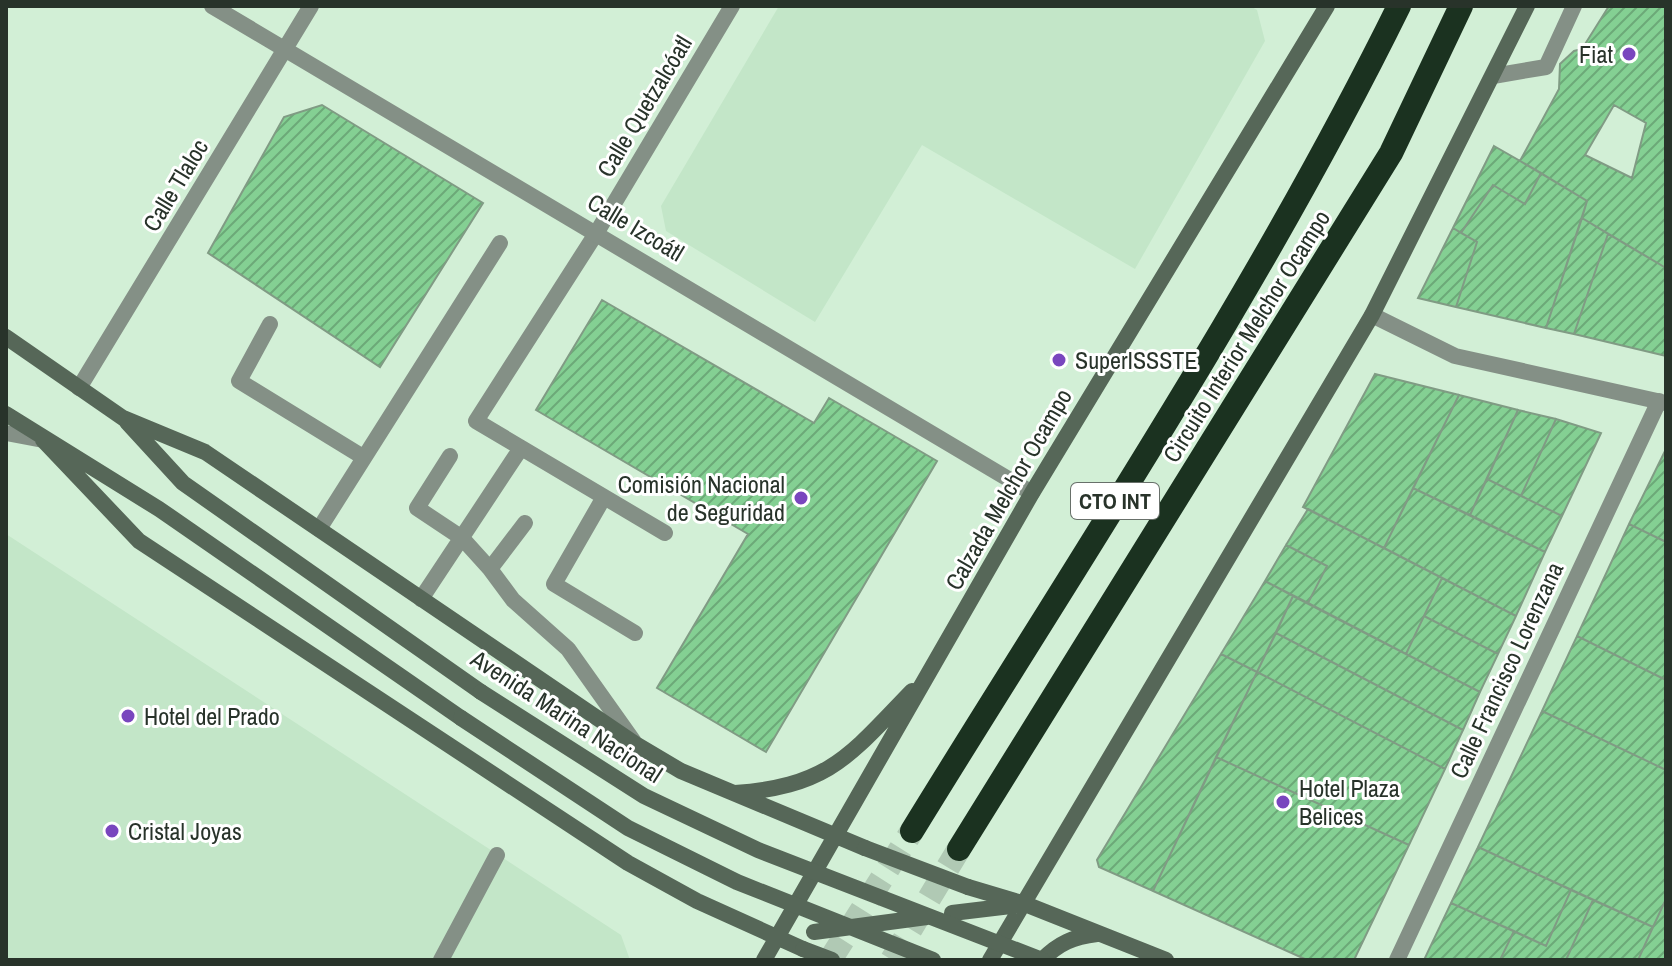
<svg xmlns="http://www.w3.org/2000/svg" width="1672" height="966" font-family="'Archivo Narrow',sans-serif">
<defs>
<pattern id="building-hatch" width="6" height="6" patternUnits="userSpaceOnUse" patternTransform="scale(2)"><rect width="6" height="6" fill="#84d093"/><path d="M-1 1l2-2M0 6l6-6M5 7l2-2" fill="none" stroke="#6ca978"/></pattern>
</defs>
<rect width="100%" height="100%" fill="#d2efd6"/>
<path fill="#c3e6c8" d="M779,6H1250L1257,10L1265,41L1135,269L922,145L815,322L666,231L661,206Z
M6,534L621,935L630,960H6Z"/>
<path fill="url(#building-hatch)" stroke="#809b84" stroke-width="2" fill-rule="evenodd" d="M1609,6H1666V268L1582,218L1587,201L1520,161L1559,89L1560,64L1574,51L1582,49ZM1614,105L1646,123L1632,178L1585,155Z
M322,105L483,203L380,367L208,253L284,117Z
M1494,146L1541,173L1525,204L1493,185L1461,233L1453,228Z
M1541,173L1587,201L1546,328L1456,307L1477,242L1461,233L1493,185L1525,204Z
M1582,218L1608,234L1574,334L1546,328Z
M1453,228L1477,242L1456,307L1418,298Z
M1608,234L1666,268V356L1574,334Z
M602,300L814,423L829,398L937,461L766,752L657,688L748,534L536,410Z
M1375,374L1459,395L1384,548L1303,507Z
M1459,395L1518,410L1470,515L1413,488Z
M1518,410L1556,419L1521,496L1487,479Z
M1556,419L1601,433L1562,516L1521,496Z
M1666,449V542L1629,524Z
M1487,479L1562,516L1545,552L1470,515Z
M1413,488L1545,552L1516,616L1384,548Z
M1308,509L1442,578L1406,654L1308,603L1327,566L1286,545Z
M1629,524L1666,542V680L1577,636Z
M1286,545L1327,566L1308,603L1265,581Z
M1442,578L1516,616L1498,654L1424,616Z
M1265,581L1293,596L1257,672L1221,654Z
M1293,596L1480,692L1463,730L1276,633Z
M1424,616L1498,654L1480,692L1406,654Z
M1276,633L1463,730L1445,769L1257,672Z
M1577,636L1666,680V770L1542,711Z
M1221,654L1257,672L1153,891L1099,867L1097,860Z
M1257,672L1445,769L1409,845L1216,757Z
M1542,711L1666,770V899L1653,927L1478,847Z
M1216,757L1409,845L1354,960H1307L1153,891Z
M1478,847L1571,890L1546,946L1451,903Z
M1571,890L1593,900L1566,960H1500L1514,931L1546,946Z
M1666,899V960H1638L1653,927Z
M1593,900L1653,927L1638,960H1566Z
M1451,903L1514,931L1500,960H1424Z"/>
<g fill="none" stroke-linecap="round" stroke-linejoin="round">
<path stroke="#b0c9b4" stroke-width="24" stroke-dasharray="24 12" stroke-linecap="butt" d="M830,960L912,831
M892,960L959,849"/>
<path stroke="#849086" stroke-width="16" d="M1493,76L1546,67L1574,6
M597,232L476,421L665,533
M270,324L239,381L363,457
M6,433L43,440
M450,456L417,508L462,538L490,569L525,523
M604,497L554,584L635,633
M319,529L500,243
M490,569L513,600L568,649L634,742
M421,599L521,448
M441,960L497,855"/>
<path stroke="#849086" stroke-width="16" d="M212,6L1032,493
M597,232L732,6
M1372,315L1455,356L1666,403
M79,388L311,6
M1397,960L1659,401"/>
<path stroke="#566758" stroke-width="16" d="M6,337L123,418L205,452L637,745L681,771L865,848
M6,414L159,509L461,718
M127,422L183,483L481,692
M43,440L139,541L628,863L697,901L803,949
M735,793C830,786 850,755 912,691
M968,887L1025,904L1166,960
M952,913L1019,905
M764,960L1032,493L1327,6
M990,960L1372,315L1527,6
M1042,960C1059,943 1073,937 1097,934"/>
<path stroke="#1b3220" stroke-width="24" d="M912,831C1079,559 1258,292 1399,6
M959,849L1391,153L1461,6"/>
<path stroke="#566758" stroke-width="16" d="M481,692L644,796L758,850L1042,960
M461,718L628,828L737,882L933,960
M865,848L968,887
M814,932L927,917
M803,949L832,960"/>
</g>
<g fill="#7946be" stroke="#fff" stroke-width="3">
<circle cx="1629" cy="54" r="8"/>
<circle cx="1059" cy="360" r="8"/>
<circle cx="801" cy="498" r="8"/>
<circle cx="128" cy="716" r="8"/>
<circle cx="1283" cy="802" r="8"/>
<circle cx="112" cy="831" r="8"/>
</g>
<g text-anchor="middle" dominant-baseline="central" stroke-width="6" stroke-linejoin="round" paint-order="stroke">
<rect fill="#fff" stroke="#68706a" stroke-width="2" x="1071" y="483" width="88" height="36" rx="6"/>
<g font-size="22" font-weight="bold" fill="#28332a">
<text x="1115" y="501">CTO INT</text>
</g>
<g font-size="24" fill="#28332a" stroke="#fff" text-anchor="start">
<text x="1613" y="54" text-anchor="end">Fiat</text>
<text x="1075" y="360">SuperISSSTE</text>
<text x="785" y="484" text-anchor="end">Comisión Nacional<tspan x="785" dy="28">de Seguridad</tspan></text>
<text x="144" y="716">Hotel del Prado</text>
<text x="1299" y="788">Hotel Plaza<tspan x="1299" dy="28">Belices</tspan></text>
<text x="128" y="831">Cristal Joyas</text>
</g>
<g font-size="24" fill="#28332a" stroke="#fff">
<text transform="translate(644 106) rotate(-59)">Calle Quetzalcóatl</text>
<text transform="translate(175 185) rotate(-59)">Calle Tlaloc</text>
<text transform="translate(636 227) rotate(31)">Calle Izcoátl</text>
<text transform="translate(1246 336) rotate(-58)">Circuito Interior Melchor Ocampo</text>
<text transform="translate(1008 489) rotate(-60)">Calzada Melchor Ocampo</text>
<text transform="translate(1506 670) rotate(-65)">Calle Francisco Lorenzana</text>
<text transform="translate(567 716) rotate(33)">Avenida Marina Nacional</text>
</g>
</g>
<rect width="1672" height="966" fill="none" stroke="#28332a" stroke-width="16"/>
</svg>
